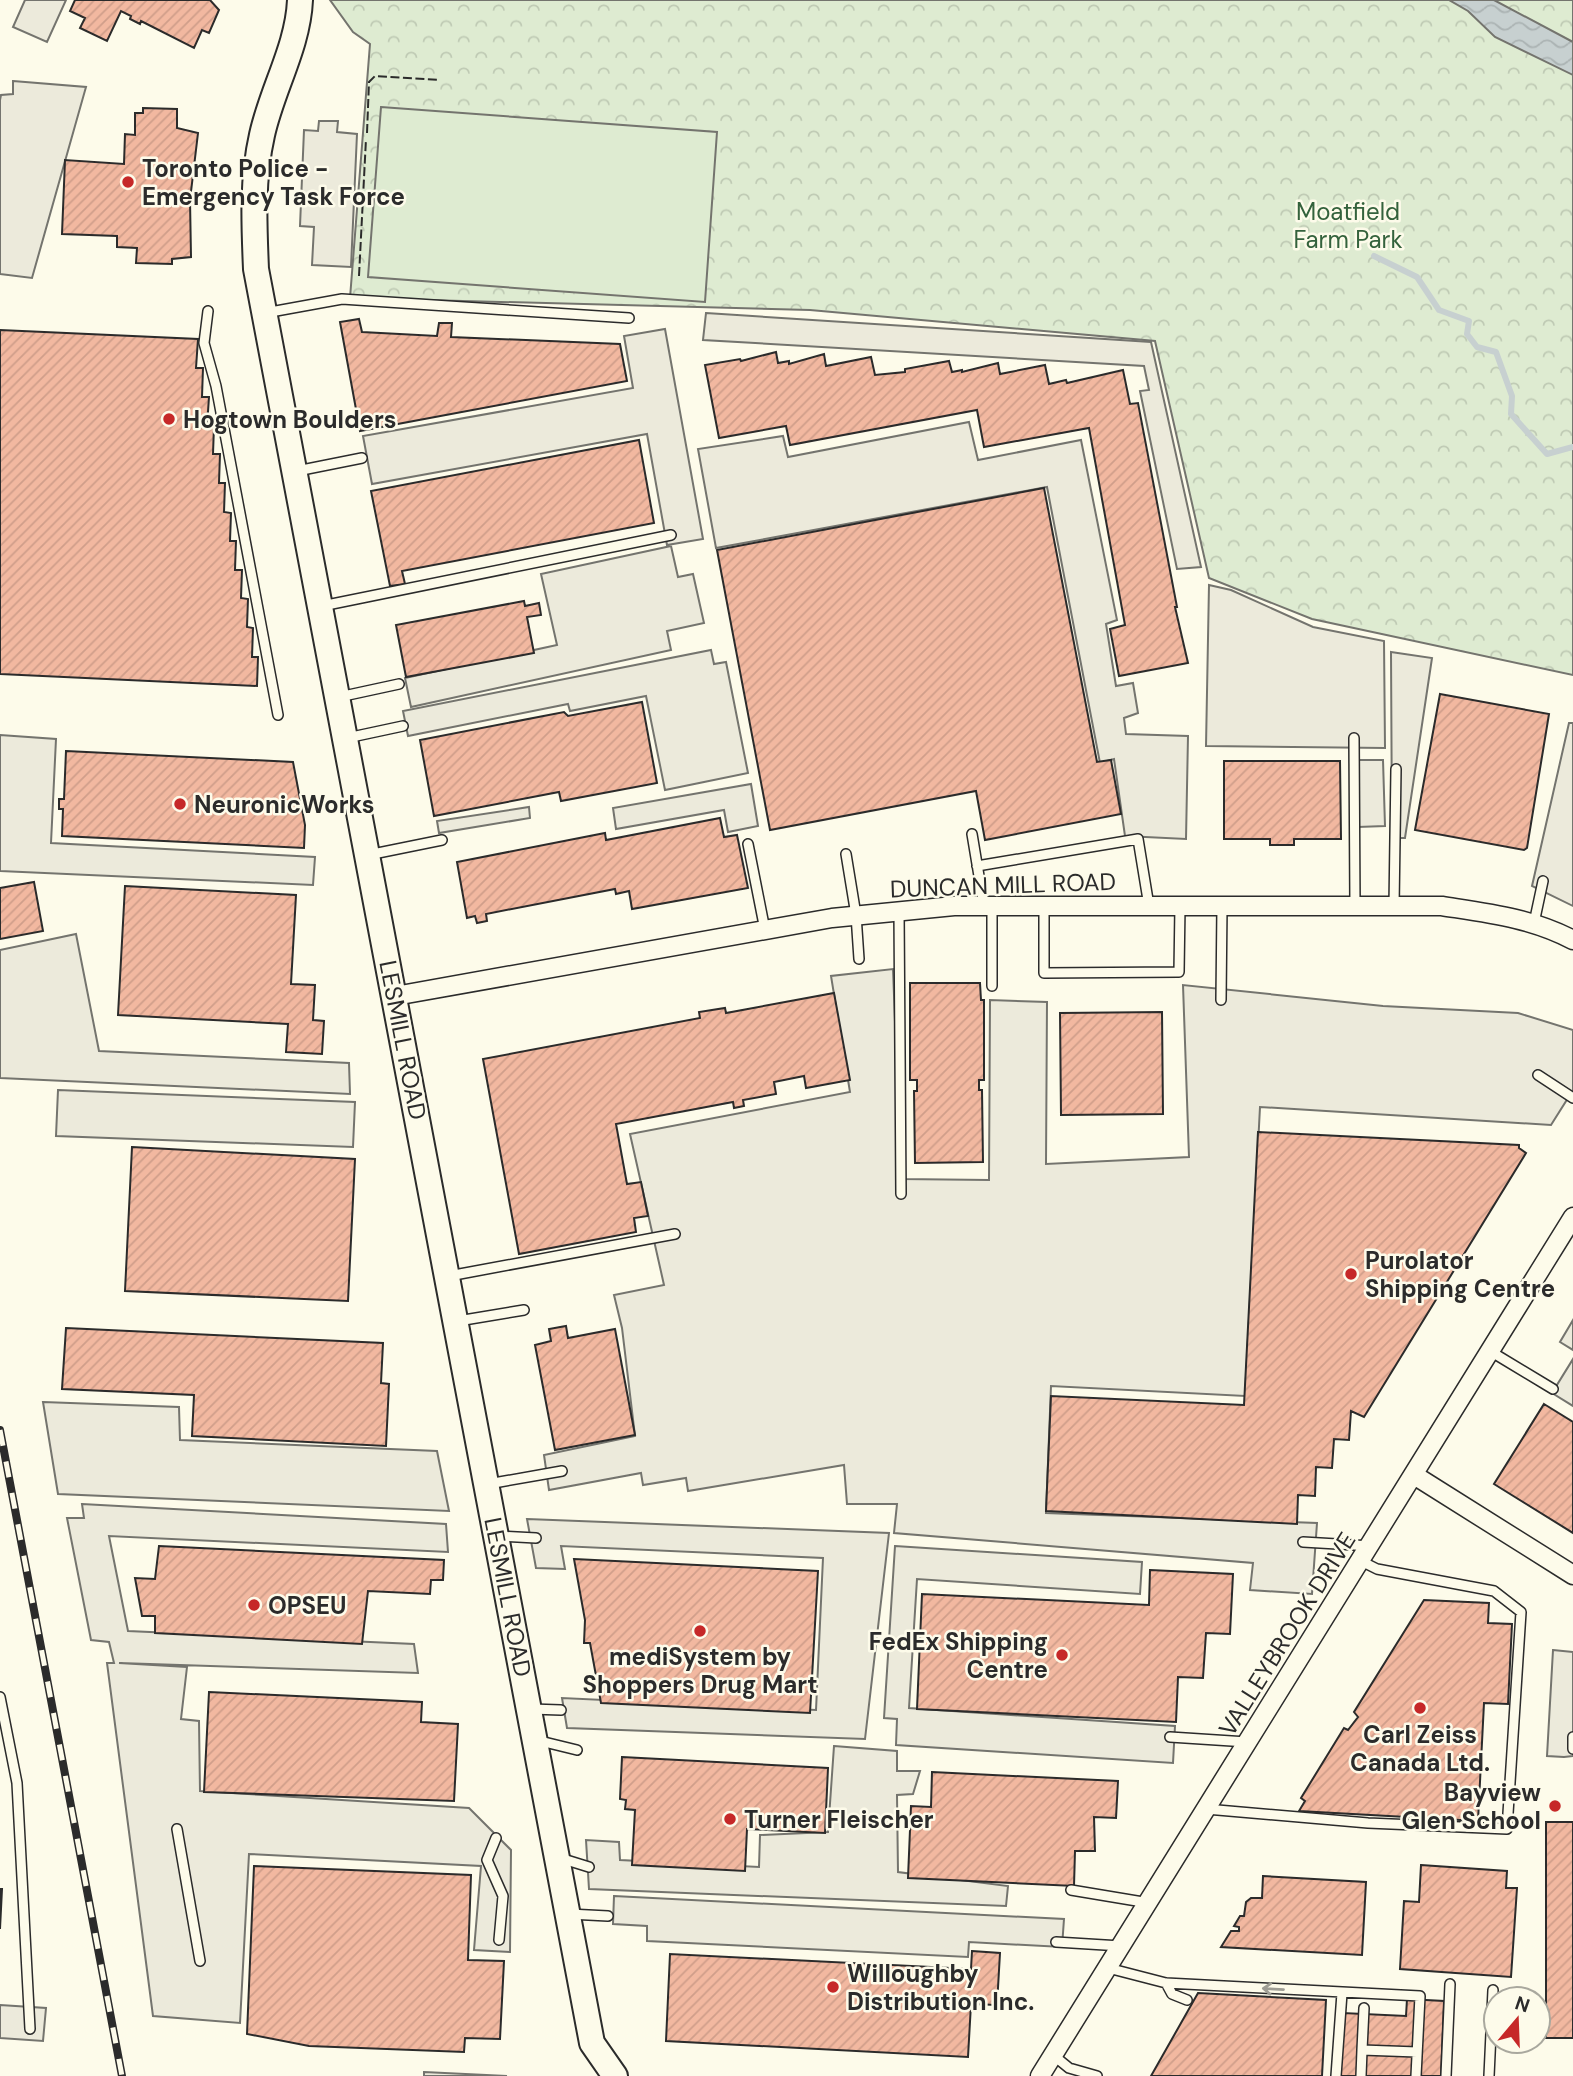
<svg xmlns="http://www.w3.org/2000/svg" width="1573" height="2076" font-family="'DM Sans',sans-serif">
<defs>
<pattern id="forest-crowns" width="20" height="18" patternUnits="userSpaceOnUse" patternTransform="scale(1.75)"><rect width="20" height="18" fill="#deebd1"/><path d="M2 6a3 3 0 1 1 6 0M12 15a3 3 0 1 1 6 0" fill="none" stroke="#bfcab4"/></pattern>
<pattern id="water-waves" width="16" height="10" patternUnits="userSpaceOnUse" patternTransform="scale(1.75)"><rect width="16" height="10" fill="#c7d0d0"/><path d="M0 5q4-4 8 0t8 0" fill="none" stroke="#abb3b3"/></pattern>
<pattern id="building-hatch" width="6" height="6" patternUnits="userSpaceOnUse" patternTransform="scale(1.75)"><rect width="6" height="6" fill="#f2b8a0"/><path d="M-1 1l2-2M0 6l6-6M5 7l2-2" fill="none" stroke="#d09e8a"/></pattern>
</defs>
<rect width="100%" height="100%" fill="#fdfbea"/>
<path fill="url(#forest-crowns)" stroke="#74746e" stroke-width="2" d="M330,0H1573V675L1312,619L1209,578L1155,341L810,310L350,298L370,44L353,32Z"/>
<path fill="#deebd1" stroke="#74746e" stroke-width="2" d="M381,107L717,132L705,302L368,277Z"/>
<path fill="#eceadb" stroke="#74746e" stroke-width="2" d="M25,0H66L47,42L13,27Z
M13,81L86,87L32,278L0,274V100L1,95L13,94Z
M319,121H338L337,132L357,134L351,267L312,265L314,227L300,226L304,130L318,131Z
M706,313L1151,342L1201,567L1177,569L1140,391L1149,390L1144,366L703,340Z
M665,329L703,539L667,545L647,434L372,484L363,436L633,388L624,336Z
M969,422L978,460L1081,440L1117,620L1106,624L1116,686L1133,683L1138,713L1124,718L1126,734L1188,736L1186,839L1125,836L1114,759L1100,763L1047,487L716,548L698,449L783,436L788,457Z
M671,546L678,577L693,574L704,623L667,631L671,650L411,707L405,678L557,645L541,574Z
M1209,585L1231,590L1313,627L1384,641L1385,748L1206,746Z
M711,650L714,664L726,662L748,773L665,790L646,696L570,711L568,704L408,736L403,711Z
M1391,652L1432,658L1405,838H1392Z
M1569,723H1573V906L1532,886Z
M0,735L56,739L51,843L315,857L313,885L0,871Z
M1356,760H1383L1385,826L1358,827Z
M751,784L758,826L728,832L724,810L616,829L613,808Z
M529,807L530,818L439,833L437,821Z
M76,934L99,1051L349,1063L350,1094L0,1078V950Z
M893,969L901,1179L989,1180L990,1000L1047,1002L1046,1164L1189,1157L1183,985L1383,1006L1518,1013L1573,1030V1090L1551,1125L1260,1107L1245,1396L1051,1386L1046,1513L1317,1523L1312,1594L1250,1590L1253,1563L894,1533L897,1504H847L844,1465L688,1491L686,1478L643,1485L641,1473L549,1490L544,1455L635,1436L622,1328L614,1295L664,1285L630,1134L850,1092L831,976Z
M58,1090L355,1102L353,1147L56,1136Z
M1573,1320V1350L1560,1342Z
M1573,1359V1406L1552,1393Z
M43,1402L179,1407L180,1440L437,1451L449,1511L58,1494Z
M82,1504L446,1524L448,1552L109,1536L128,1631L414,1644L418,1673L119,1663L187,1667L181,1719L199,1721L200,1791L469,1808L511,1850L510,1952L474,1950L481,1866L249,1854L240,2023L153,2016L107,1663H114L109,1642L91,1640L67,1518H84Z
M527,1519L889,1533L865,1739L567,1728L562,1698L816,1710L823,1558L561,1546L565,1569L536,1568Z
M895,1546L1142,1562L1140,1594L917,1579L909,1708L1175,1726L1173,1763L896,1745L897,1719L884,1718Z
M1553,1650L1573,1652V1756L1564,1757L1547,1756Z
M834,1746L897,1751V1771H920L913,1794L897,1795L898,1872L1008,1886L1006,1906L589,1889L586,1840L619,1842L620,1860L759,1867L760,1835L828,1832Z
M614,1896L1064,1919L1062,1947L969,1942L968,1957L647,1941V1926L613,1924Z
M0,2005L46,2008L43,2041L0,2038Z
M424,2072L507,2076H424Z"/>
<path fill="url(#water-waves)" stroke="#74746e" stroke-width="2" d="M1449,0H1494L1573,42V75L1495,37L1468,11Z"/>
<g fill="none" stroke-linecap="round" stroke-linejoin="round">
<path stroke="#c7d0d0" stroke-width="6" d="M1374,256L1417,277L1439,310L1469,321L1467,334L1477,347L1496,352L1512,396L1511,414L1547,454L1573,447"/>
</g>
<path fill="url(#building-hatch)" stroke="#2b2b2b" stroke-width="2" d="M75,0H210L219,10L209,33L202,30L194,48L141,21L140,24L130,19L131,16L121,11L107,41L80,28L85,18L70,11Z
M143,108L177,109V128L198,133L190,200L191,257L172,259V264L136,263L137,248L117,247V236L62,234L65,160L124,164L125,134L135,135V113H143Z
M359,319L362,332L437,336L439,323H452L451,337L620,344L627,381L360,431L340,322Z
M0,330L198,339L196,368H203L202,397H209L207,426H214L213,454H220L219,483H225L224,512L231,513L230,541H236L235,570H242L241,598L248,599L247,627L253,628L252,657H258L257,686L0,674Z
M776,352L778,363L789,361V364L824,354L826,366L871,357L875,375L905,372V369L949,361L952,372L962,370V372L998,363L1000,374L1045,365L1049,384L1066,380L1067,383L1123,370L1130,404L1138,403L1177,607H1175L1188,663L1119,676L1110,629L1125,625L1089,428L984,447L977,410L790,445L786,426L719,438L705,365L740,359L741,361Z
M639,440L654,523L402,571L405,584L390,586L371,491Z
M1044,488L1097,762L1111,760L1121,814L985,840L976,791L770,830L717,550Z
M524,601L525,606L539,603L541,615L527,617L534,653L406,677L396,625Z
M1440,694L1549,714L1527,848L1524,850L1415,830Z
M642,702L657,783L561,801L559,792L434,816L420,740L564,712L568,716Z
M66,751L293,762L305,825L304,848L62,836L63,809H59V799H64Z
M1224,761H1340L1341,839H1294V845H1270V839H1224Z
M720,818L724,837L737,835L748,888L632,909L629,891L616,894L615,889L486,914L487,921L477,923L475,916L467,918L457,862L605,833L606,840Z
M34,882L43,931L0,939V888Z
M125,886L296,895L291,984L315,985L313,1020L324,1021L322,1054L286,1052L288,1024L118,1015Z
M910,983H980L981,1000H984V1080H979V1090H982L983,1162L915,1163L914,1091H917V1080H910Z
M834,993L850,1080L806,1088L804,1076L774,1082L776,1094L743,1100L744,1106L734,1108L733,1102L616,1124L627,1184L641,1182L648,1216L634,1218L636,1232L519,1254L483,1059L700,1018L699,1012L725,1008L726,1013Z
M1162,1012L1163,1114L1061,1115L1060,1013Z
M1258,1132L1519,1145V1148L1526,1153L1364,1417L1351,1411L1349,1440L1334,1439L1332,1468L1316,1467L1315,1496L1298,1495L1297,1524L1046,1511L1051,1396L1244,1405Z
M132,1147L355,1159L348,1301L125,1291Z
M566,1326L568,1338L615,1329L635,1435L555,1450L535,1345L551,1341L549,1329Z
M66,1328L383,1343L381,1383L389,1384L386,1446L192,1436L194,1395L62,1389Z
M1544,1404L1573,1422V1533L1494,1484Z
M159,1546L444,1560L443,1580H431L430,1594L368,1591L362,1644L155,1633V1616H142L135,1578L155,1579Z
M574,1559L818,1571L810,1713L601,1703L590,1643H584L585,1620Z
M1150,1570L1233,1574L1230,1634L1206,1633L1203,1678L1178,1677L1176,1722L917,1709L922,1594L1149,1605Z
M1424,1600L1489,1603L1488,1623L1512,1624L1508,1704L1484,1703L1478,1821L1299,1811L1305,1801L1301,1798L1344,1728L1348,1730L1358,1717L1354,1712Z
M209,1692L422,1702L421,1722L458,1724L454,1801L204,1792Z
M622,1757L828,1768L825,1833L747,1829L745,1871L632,1865L635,1810L625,1809L626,1800L620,1799Z
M932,1772L1118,1781L1116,1818L1094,1817L1095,1851H1075L1074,1886L908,1878L911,1806L931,1807Z
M1546,1822H1573V2038H1546Z
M1421,1865L1507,1871L1506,1888H1517L1511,1977L1400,1969L1404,1901L1419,1902Z
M254,1866L471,1875L468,1960L504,1961L500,2039L465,2038L464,2052L309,2046L247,2034Z
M1263,1876L1366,1882L1362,1955L1221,1947L1231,1931H1239V1927L1234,1926L1240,1916H1244L1246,1902L1251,1898H1262Z
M0,1889H2L0,1929Z
M972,1951L1000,1953L997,2005L971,2004L968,2057L666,2041L670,1954L971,1969Z
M1198,1993L1326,2000L1322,2076H1151Z
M1407,1999L1444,2001L1441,2076H1340L1343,2013L1406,2016Z"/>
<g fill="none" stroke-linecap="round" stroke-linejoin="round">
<g stroke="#2b2b2b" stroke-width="12">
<path id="lane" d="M208,311L204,343L216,386L278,715
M265,313L342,299L629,318
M297,471L362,458
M322,606L671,535
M339,697L399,684
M347,738L403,726
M1354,738L1355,906
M972,834L984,906
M748,844L765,930
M846,854L856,915L859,959
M368,855L442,840
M977,866L1138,839L1149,906
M1044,906V973L1179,972L1180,906
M1394,906L1396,769
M899,911L901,1194
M1534,923L1543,881
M992,986V906
M1221,1000L1222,906
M1538,1075L1573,1098
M449,1276L675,1234
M458,1321L524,1310
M1490,1351L1553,1389
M488,1484L562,1471
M498,1536L536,1538
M1303,1542L1371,1546
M0,1697L17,1783L30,2029
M531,1709L561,1710
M1170,1737L1247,1742
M1573,1737V1749
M536,1740L577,1750
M1206,1809L1368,1823L1507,1829L1521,1612L1494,1591L1377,1569L1361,1561
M177,1829L200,1961
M496,1838L487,1860L503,1896L499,1940
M560,1858L589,1867
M1071,1890L1149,1903
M569,1914L608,1916
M1056,1942L1121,1946
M1108,1968L1166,1983L1420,1996L1416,2076
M1166,1983L1172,1994L1187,2000
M1364,2008L1362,2050L1417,2052
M1053,2055L1069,2068L1097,2076
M1336,2076L1342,1993
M1361,2076L1362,2050
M1446,2076L1450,1984
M1489,2076L1493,1990"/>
</g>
<g stroke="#2b2b2b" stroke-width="21">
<path id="street" d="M395,996L832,918L954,906H1442C1487,913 1532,918 1573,940
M1414,1475L1573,1575
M1040,2076L1573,1217"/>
</g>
<g stroke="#2b2b2b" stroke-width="28">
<path id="secondary" d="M300,0C298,47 272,89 262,135C252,179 254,223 256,269L592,2043L615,2076"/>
</g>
<use href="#lane" stroke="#fdfbea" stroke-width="9"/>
<use href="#street" stroke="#fdfbea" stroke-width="18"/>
<use href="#secondary" stroke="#fdfbea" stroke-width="24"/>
<g stroke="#2b2b2b" stroke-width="8">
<path id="rail" d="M0,1430L122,2076"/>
</g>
<use href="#rail" stroke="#fdfbea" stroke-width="5" stroke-dasharray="16" stroke-linecap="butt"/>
<path stroke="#2b2b2b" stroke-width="2" stroke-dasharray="9 3.5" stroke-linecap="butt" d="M367,133L369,82L375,76L440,80
M359,276L366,139"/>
</g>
<defs><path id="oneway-shaft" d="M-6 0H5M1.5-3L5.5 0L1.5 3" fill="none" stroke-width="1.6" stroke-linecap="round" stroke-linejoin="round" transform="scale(1.75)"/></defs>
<use stroke="#9e9d94" href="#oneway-shaft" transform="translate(1273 1989) rotate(-177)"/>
<g fill="#c62828" stroke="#fdfbea" stroke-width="2.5">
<circle cx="128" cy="182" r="7"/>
<circle cx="169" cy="419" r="7"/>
<circle cx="180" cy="804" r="7"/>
<circle cx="1351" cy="1274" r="7"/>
<circle cx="254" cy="1605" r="7"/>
<circle cx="700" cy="1631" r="7"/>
<circle cx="1062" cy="1655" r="7"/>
<circle cx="1420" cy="1708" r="7"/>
<circle cx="1555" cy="1806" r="7"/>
<circle cx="730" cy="1819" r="7"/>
<circle cx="833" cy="1987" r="7"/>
</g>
<g text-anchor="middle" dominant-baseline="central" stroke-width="5" stroke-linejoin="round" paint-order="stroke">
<g font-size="24" font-weight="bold" fill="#2b2b2b" stroke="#fdfbea" text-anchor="start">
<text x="142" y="168">Toronto Police -<tspan x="142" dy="28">Emergency Task Force</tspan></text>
<text x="183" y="419">Hogtown Boulders</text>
<text x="194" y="804">NeuronicWorks</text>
<text x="1365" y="1260">Purolator<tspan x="1365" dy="28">Shipping Centre</tspan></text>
<text x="268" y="1605">OPSEU</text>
<text x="1048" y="1641" text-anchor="end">FedEx Shipping<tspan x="1048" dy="28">Centre</tspan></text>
<text x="700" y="1656" text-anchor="middle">mediSystem by<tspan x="700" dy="28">Shoppers Drug Mart</tspan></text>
<text x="1420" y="1734" text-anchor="middle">Carl Zeiss<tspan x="1420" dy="28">Canada Ltd.</tspan></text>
<text x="1541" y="1792" text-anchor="end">Bayview<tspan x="1541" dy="28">Glen School</tspan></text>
<text x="744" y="1819">Turner Fleischer</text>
<text x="847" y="1973">Willoughby<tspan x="847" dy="28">Distribution Inc.</tspan></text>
</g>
<g font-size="24" fill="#34623c" stroke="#fdfbea">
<text x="1348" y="211">Moatfield<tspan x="1348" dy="28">Farm Park</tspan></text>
</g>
<g font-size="24" fill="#2b2b2b" stroke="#fdfbea">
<text transform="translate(1003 885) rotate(-2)">DUNCAN MILL ROAD</text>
<text transform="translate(403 1040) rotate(79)">LESMILL ROAD</text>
<text transform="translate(508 1597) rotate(79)">LESMILL ROAD</text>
<text transform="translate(1287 1634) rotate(-58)">VALLEYBROOK DRIVE</text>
</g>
</g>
<g transform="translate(1517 2020) rotate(19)"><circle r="33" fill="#fdfbea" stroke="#a9a89e" stroke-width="2"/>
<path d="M0-5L12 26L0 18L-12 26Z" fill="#c62828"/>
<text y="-10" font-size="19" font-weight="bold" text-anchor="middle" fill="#2b2b2b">N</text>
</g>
</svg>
